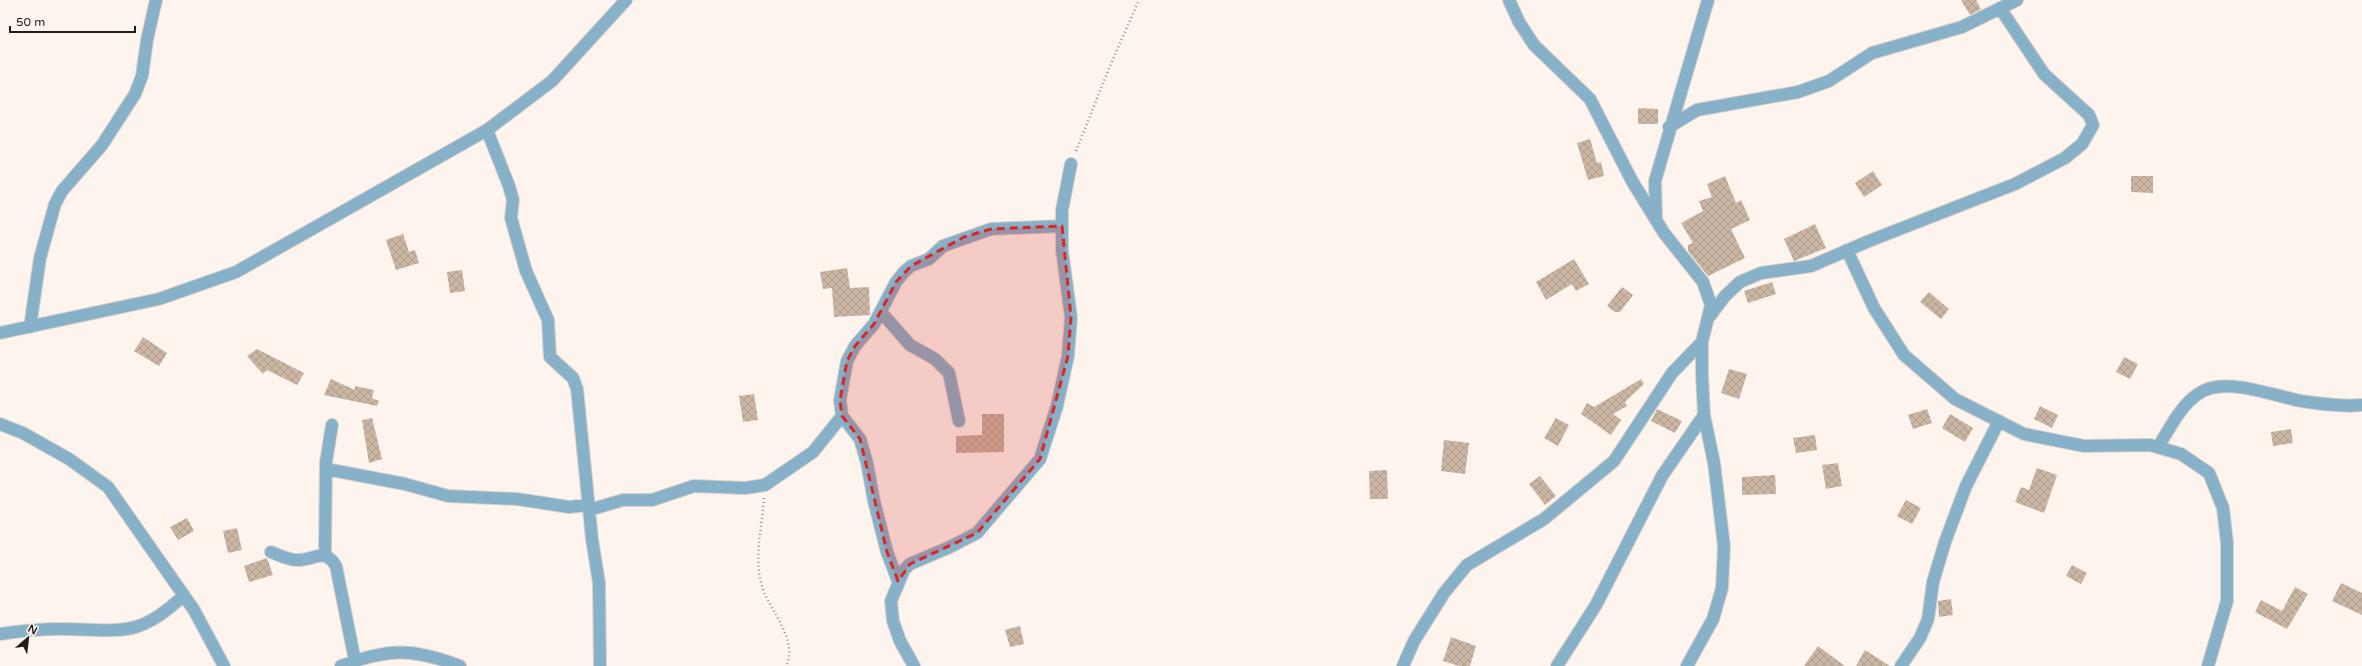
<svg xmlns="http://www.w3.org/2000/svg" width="2362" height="666" font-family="'Varela Round',sans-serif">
<defs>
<pattern id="building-cross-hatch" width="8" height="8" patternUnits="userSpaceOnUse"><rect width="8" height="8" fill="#cbb6a4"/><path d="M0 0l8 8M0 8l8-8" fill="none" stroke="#ae9c8c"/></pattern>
</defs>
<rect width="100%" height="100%" fill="#fdf4ed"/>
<path fill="url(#building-cross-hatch)" d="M1961,0H1976L1981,9L1970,15Z
M1638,108L1658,109V124H1638Z
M1590,139L1597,163L1601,162L1604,176L1588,180L1577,143Z
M1873,171L1882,185L1864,197L1855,183Z
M1725,176L1736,203L1741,200L1750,220L1731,229L1745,258L1708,276L1688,251V245L1693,243L1681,223L1703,211L1699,201L1712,197L1707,184Z
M2131,176H2153V193L2131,192Z
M1815,224L1826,248L1794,261L1784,239Z
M403,234L409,252L415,250L419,263L396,270L386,240Z
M1574,259L1589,284L1576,291L1572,284L1546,300L1536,282Z
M847,268L850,288L869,287L870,315L834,317L832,288L823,289L820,272Z
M462,270L465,291L450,293L447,272Z
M1772,282L1776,294L1748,303L1744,291Z
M1622,287L1633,295L1620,312H1615L1607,306Z
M1929,292L1949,309L1941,319L1920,302Z
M143,337L167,353L159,366L134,351Z
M257,349L304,373L297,385L267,370L263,374L247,356Z
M2124,357L2138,364L2130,379L2116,372Z
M1729,369L1747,374L1739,399L1721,393Z
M331,379L355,390V386L374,390L372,398L379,401L377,406L324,395Z
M1641,379L1644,384L1625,402L1627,406L1613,414L1621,420L1611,435L1581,414L1587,403L1594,407Z
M754,394L758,420L743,422L739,396Z
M2040,406L2058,415L2052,428L2034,419Z
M1657,409L1682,421L1675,433L1651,421Z
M1927,409L1932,423L1913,429L1908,415Z
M982,414H1004V452L956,453V436L982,435Z
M1950,414L1973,428L1965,442L1942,428Z
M372,418L382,459L369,463L362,420Z
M1556,418L1569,425L1558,446L1544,438Z
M2291,429L2293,443L2273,446L2271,432Z
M1815,435L1817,450L1796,453L1793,438Z
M1444,440L1469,443L1465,474L1441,471Z
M1838,463L1842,486L1826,489L1822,465Z
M2037,468L2057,475L2044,513L2015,502L2021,487L2029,490Z
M1387,470L1388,499H1370L1369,471Z
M1775,475L1776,494L1742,495V477Z
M1540,476L1556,496L1545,505L1529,484Z
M1906,500L1921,508L1912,524L1897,516Z
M187,518L194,531L178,540L170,527Z
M237,528L242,550L228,553L223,531Z
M267,558L273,575L249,582L244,566Z
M2072,565L2087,573L2081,584L2066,576Z
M2341,583L2362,593V615L2332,601Z
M2295,587L2308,594L2287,629L2255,612L2261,600L2282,611Z
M1951,599L1953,615L1939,617L1938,601Z
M1020,626L1024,644L1010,647L1005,630Z
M1451,637L1476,646L1470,666H1459L1443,661Z
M1818,646L1845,666H1804Z
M1865,650L1890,666H1856Z"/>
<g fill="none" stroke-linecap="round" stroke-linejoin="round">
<g stroke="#dad1ca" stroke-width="14">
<path id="minor" d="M1509,0L1519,22L1534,45L1590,99L1632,181L1664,233L1703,282L1711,305L1702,342V375L1704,415L1714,463L1724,546L1722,588L1713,619L1687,666
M1669,127L1697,110L1798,92L1829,81L1872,53L1962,27L2017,0
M487,130L509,186L513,200L511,218L526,271L548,320L550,357L573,378L577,389L592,539L599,583L600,666
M1656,219L1655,181L1708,0
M1847,250L1874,308L1904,355L1955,399L2024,434L2084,446L2150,445L2181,454L2209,473L2223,508L2227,543V601L2208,666
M881,312L910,345L935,359L949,373L959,421
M1710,316L1725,296L1740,282L1761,273L1811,266L1869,241L2015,184L2065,158L2082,144L2093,125L2089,115L2044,74L2000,8
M30,327L40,258L55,204L62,191L102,145L135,94L142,76L147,40L156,0
M0,333L159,299L236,272L487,130L552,81L626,0
M0,424L23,433L69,459L108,487L194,610L224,666
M2158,447C2169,430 2180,406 2198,394C2223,375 2273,396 2301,401C2321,404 2342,407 2362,405
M326,469L405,484L448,496L517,499L569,507L588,505
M589,510L623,500H652L694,486L745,488L765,485L813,452L842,416
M271,552C279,555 288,560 297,560C314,561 324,546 336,566L355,661
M325,555L326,462L332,425
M898,581L887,552L874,501L867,463L860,439L842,416L840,400L847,361L855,346L874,324L896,282L904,272L911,266L929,259L943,246L991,229L1062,226
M0,634C20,631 40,629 61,629C120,629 137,640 184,595
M341,666C388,648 413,648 460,666
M914,666L900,641L893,621L891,601L904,570L910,564L950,547L977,533L1040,459L1057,406L1068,356L1071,317L1062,250V210L1071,164
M1403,666L1414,641L1444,593L1467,565L1544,519L1614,461L1672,373L1702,342
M1557,666L1596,605L1662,476L1704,415
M1901,666L1920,638L1928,619L1933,582L1945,542L1966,486L1999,421"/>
</g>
<path stroke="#99918a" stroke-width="2.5" stroke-dasharray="1 3" stroke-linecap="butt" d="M1076,151L1110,66L1139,0
M764,498C762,530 752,561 764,592C773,614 798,641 786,666"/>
<use href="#minor" stroke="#87b0c9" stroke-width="12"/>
</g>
<path fill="#d62828" fill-opacity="0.2" stroke="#d62828" stroke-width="3" stroke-dasharray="8 5" stroke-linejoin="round" d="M1062,226L1071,317L1068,356L1040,459L977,533L910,564L898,581L887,552L860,439L842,416L840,400L847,361L855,346L874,324L896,282L911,266L964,237L991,229Z"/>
<g transform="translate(28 638) rotate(28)" stroke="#fdf4ed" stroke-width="3" paint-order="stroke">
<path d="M0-3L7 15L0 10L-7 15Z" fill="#231c15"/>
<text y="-6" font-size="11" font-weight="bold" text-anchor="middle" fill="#231c15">N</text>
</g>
<path d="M10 26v6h125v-6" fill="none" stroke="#231c15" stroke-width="2"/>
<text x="16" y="26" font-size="12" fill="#231c15" stroke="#fdf4ed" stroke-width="3" paint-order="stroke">50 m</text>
</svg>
